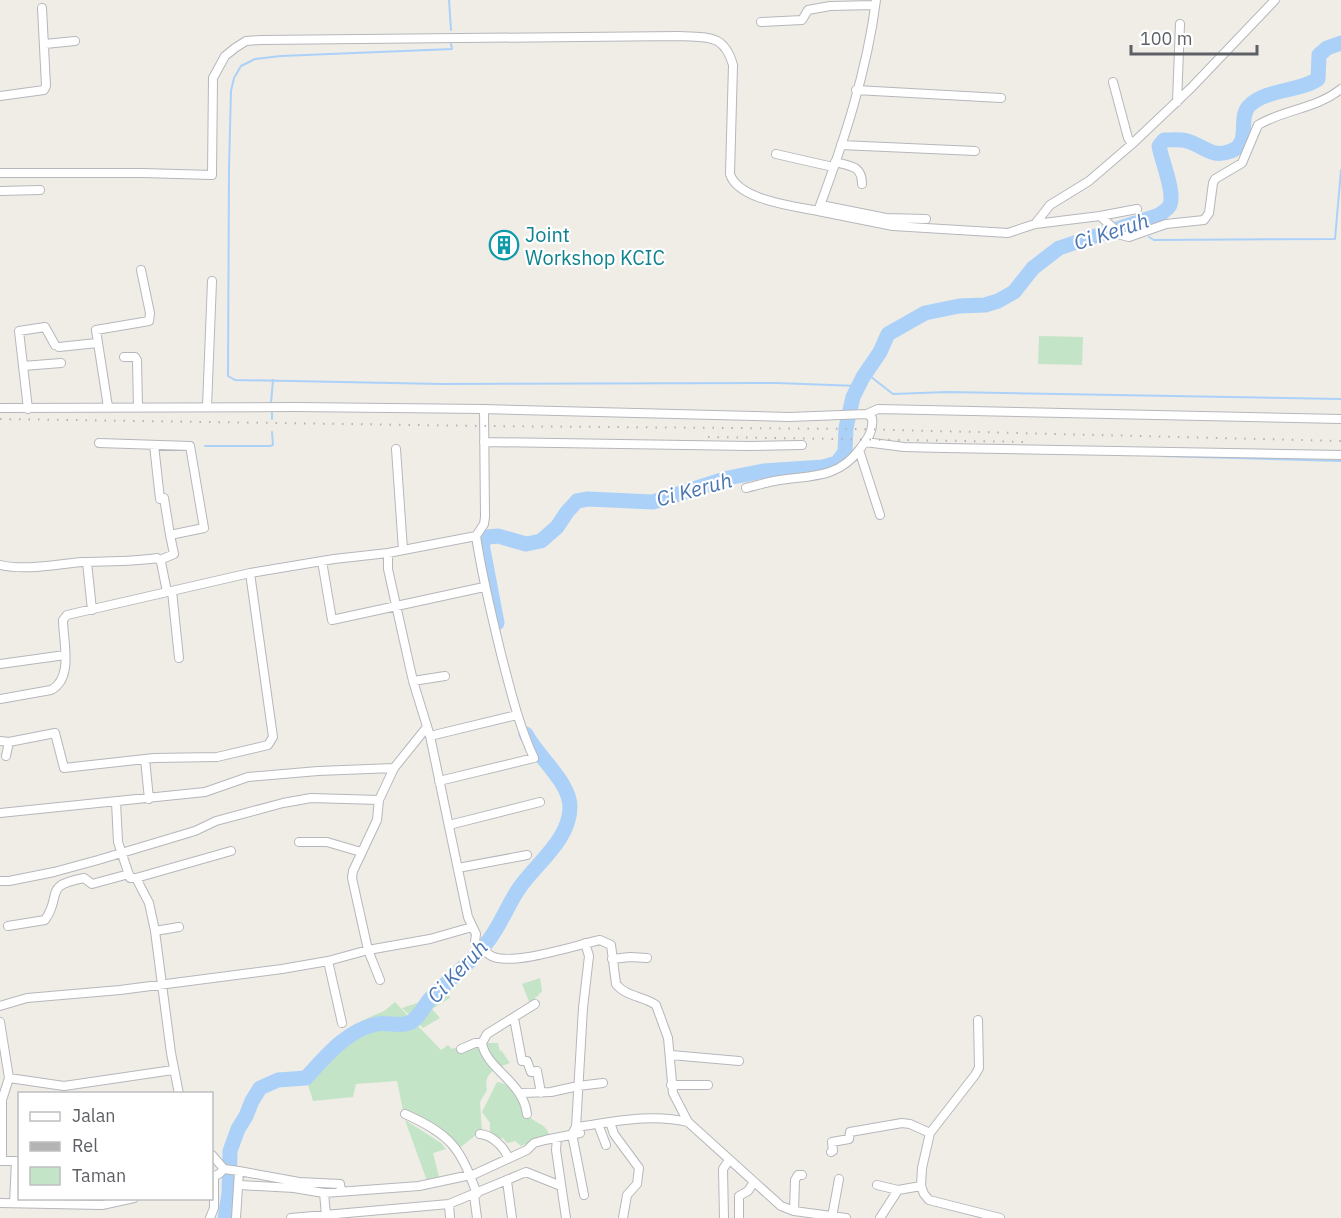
<svg xmlns="http://www.w3.org/2000/svg" width="1341" height="1218" font-family="'IBM Plex Sans',sans-serif">
<rect width="100%" height="100%" fill="#efede6"/>
<path fill="#c4e4c7" d="M1039,336L1083,337L1082,365L1038,364Z
M540,978L542,991L530,1004L522,984Z
M448,993L450,998L432,1009L440,1018L423,1028L402,1008Z
M395,1002L441,1050L448,1045L452,1049L482,1039L486,1043H498L500,1052L501,1050L510,1063C496,1068 483,1073 487,1090L480,1102L482,1130L456,1151L404,1115L397,1081L356,1084L353,1097L313,1101L304,1072L345,1040L361,1021L384,1011Z
M497,1082C519,1085 517,1105 528,1116C535,1123 546,1124 549,1134L521,1146L515,1141L507,1143L503,1138L495,1140L490,1135V1123L482,1112Z
M405,1120L441,1143L446,1149L433,1153L439,1177L427,1181Z"/>
<g fill="none" stroke-linecap="round" stroke-linejoin="round">
<path stroke="#acd1f9" stroke-width="2" d="M449,0L451,30
M451,44L452,49L281,56L255,59L241,66L234,78L231,91L229,167L228,376L235,380L441,384L777,383L858,386
M1140,221L1143,227
M1149,237L1154,240L1335,239L1341,170
M866,373L893,394L948,392L1341,399
M271,403L273,380
M272,419V413
M205,446H270L273,445L272,432
M1162,456L1341,461"/>
<path stroke="#acd1f9" stroke-width="15" d="M497,623L482,544L487,537L498,536L526,544L541,541L557,527L567,512L577,501L588,499L653,502L728,478L763,471L823,467L837,463L845,452L846,428L853,397L863,377L880,352L888,334L925,313L959,306L985,305L998,301L1014,292L1033,268L1059,248L1159,215C1162,213 1168,209 1170,205C1175,192 1162,162 1159,146L1164,140C1172,140 1180,139 1187,141C1203,145 1211,159 1231,151C1252,143 1237,119 1249,106C1265,89 1299,92 1318,79L1319,55L1327,48L1341,43
M225,1218L229,1193L230,1151L238,1129L246,1116L252,1101L260,1088L278,1080L306,1078C326,1056 347,1030 377,1024C387,1022 399,1027 409,1023C419,1019 423,1007 430,999C447,981 468,965 485,945C500,928 507,905 520,887C537,863 570,839 570,807C570,782 537,756 526,734"/>
<g stroke="#b6b7bc" stroke-width="10">
<path id="minor" d="M761,22L802,20L808,10L830,6L875,5
M45,44L75,41
M1113,82L1128,138L1132,144
M856,90L1001,98
M0,96L44,90L46,86L42,8
M1177,102L1180,24
M841,145L975,151
M776,154L833,167
M835,162C851,166 862,166 862,184
M0,173H143L212,175L213,78L225,56L235,48L246,41L261,40L679,36C707,38 724,33 733,65L730,174C738,200 794,206 818,211C843,144 867,72 876,0
M0,191L40,190
M821,205L886,218L926,219
M818,211L893,226L1008,233L1035,224L1100,216L1137,209
M1100,216L1121,235L1129,237L1166,224L1204,220L1209,213L1213,183L1215,179L1242,163L1258,125C1285,109 1316,109 1341,89
M1035,224L1050,205L1089,181L1132,144L1191,88L1275,0
M59,347L97,343
M124,357H135L137,360L138,407
M23,366L61,363
M108,407L96,330L149,321L150,313L141,270
M207,407L212,281
M0,408L295,407L484,409L789,417L867,414L872,418C874,431 867,440 859,450L880,515
M28,409L19,331L45,327L55,345
M867,414L878,409L1341,419
M484,442L750,446L802,445
M865,442L904,447L944,448L1341,455
M99,443L190,446L204,528L170,535L174,554L160,560
M154,445L160,499L164,498L170,535
M396,449L403,550
M746,488C755,486 764,483 774,481C807,475 837,480 859,450
M388,553V569L404,641L413,681L430,736L468,917L476,934L475,942C481,947 487,955 494,957C517,965 576,945 600,940L611,945L616,984C626,997 644,996 656,1005L668,1038L673,1093L688,1122L781,1206L794,1211L846,1218
M322,561L332,620L484,587
M87,562L92,610
M0,565C26,571 57,564 83,562C108,561 132,562 157,558L161,562L167,592
M172,591L179,658
M0,664L65,655
M413,681L445,676
M0,699L51,690C74,678 63,641 63,620L67,615L250,573L334,559L388,553L476,536L484,524L485,517L484,409
M430,736L517,715
M0,741L9,742L55,733L64,768L154,758L217,757L268,745L273,737L250,573
M6,756L9,742
M145,759L149,799
M439,781L534,758C519,726 511,692 502,658C492,617 482,577 476,536
M116,802L118,842L130,878H136L149,903L155,931L171,1053L179,1094
M0,813L205,792L248,777L318,771L394,768
M449,825L540,802
M299,842H327L361,852
M458,868L527,855
M136,878L231,851
M0,881H9L54,872L98,860L195,831L216,821L283,803L311,798L379,800
M8,926L45,920C63,894 42,886 84,878L92,884L129,874
M155,931L179,927
M612,959L630,957L647,958
M328,961L342,1023
M380,980L368,950L352,878L353,871L377,820L379,800L394,768L427,727
M0,1006L27,998L120,990L282,969L328,961L368,950L430,939L472,927
M514,1018L522,1061H527L531,1072L537,1071L541,1093
M978,1020L979,1068L975,1075L930,1133L922,1168L921,1186L924,1194L929,1200L1000,1218
M0,1022L9,1078L64,1086L173,1070
M461,1049L475,1043H482
M671,1055L739,1061
M671,1085H708
M521,1093L551,1092L578,1086L603,1083
M405,1114C452,1135 460,1148 477,1194
M527,1114C523,1081 486,1069 482,1043L487,1034L535,1004
M610,1122L614,1134L639,1168L637,1184L627,1195L623,1218
M598,1124L606,1145
M576,1127C613,1122 651,1113 688,1122
M480,1134C492,1135 503,1146 508,1157
M557,1138L556,1150L566,1218
M831,1152L833,1151L832,1142L849,1139L850,1132L902,1123L910,1124L930,1133
M212,1155L224,1169
M0,1161H16L14,1203
M2,1161V1100L9,1078
M239,1171L299,1182L340,1184L341,1191
M212,1177L219,1174L224,1169L239,1171L236,1218
M507,1181L512,1218
M240,1185L294,1188L324,1193L419,1186L475,1174L527,1150L534,1143L545,1140L580,1133
M877,1185L898,1190
M324,1193L326,1215
M474,1195L477,1218
M584,1195L572,1134L576,1127L583,1008L589,956L585,943
M0,1203L102,1205L134,1198
M449,1204L450,1218
M794,1211L795,1180L798,1175H802
M832,1217L839,1179
M210,1218L214,1208V1177
M291,1218L449,1204L526,1172L561,1186
M724,1218L723,1169L729,1160
M739,1218V1196L748,1191L754,1182
M880,1218L898,1190L921,1186"/>
</g>
<use href="#minor" stroke="#fff" stroke-width="8"/>
<path stroke="#b4b4b5" stroke-width="2" stroke-dasharray="1.5 8" stroke-linecap="butt" d="M0,419L485,426L854,429L1341,441
M708,437L1029,442"/>
</g>
<defs>
<g id="building-ring" transform="scale(1.5)"><circle r="9.5" fill="#fff" stroke="#0f9aa8" stroke-width="1.5"/><path d="M-4-6H4V6H1V3H-1V6H-4ZM-2.5-4.3h1.7v1.8h-1.7ZM.8-4.3h1.7v1.8H.8ZM-2.5-1h1.7V.8h-1.7ZM.8-1h1.7V.8H.8Z" fill="#0f9aa8"/></g>
</defs>
<g fill-rule="evenodd">
<use href="#building-ring" x="504" y="245"/>
</g>
<g text-anchor="middle" dominant-baseline="central" stroke-width="4.5" stroke-linejoin="round" paint-order="stroke">
<g font-size="20" fill="#0d838f" stroke="#fff" text-anchor="start">
<text x="525" y="234">Joint<tspan x="525" dy="23">Workshop KCIC</tspan></text>
</g>
<g font-size="21" font-style="italic" fill="#4c76b2" stroke="#fff">
<text transform="translate(1111 231) rotate(-18)">Ci Keruh</text>
<text transform="translate(694 489) rotate(-15)">Ci Keruh</text>
<text transform="translate(457 971) rotate(-47)">Ci Keruh</text>
</g>
</g>
<rect x="18" y="1092" width="195" height="108" fill="#ffffff" stroke="#bebfc1" stroke-width="1.5"/>
<rect x="30" y="1112" width="30" height="9" fill="#ffffff" stroke="#bebfc1" stroke-width="1.5"/>
<text x="72" y="1122" font-size="18" fill="#5d6065">Jalan</text>
<rect x="30" y="1142" width="30" height="9" fill="#b4b4b5" stroke="#bebfc1" stroke-width="1.5"/>
<text x="72" y="1152" font-size="18" fill="#5d6065">Rel</text>
<rect x="30" y="1167" width="30" height="18" fill="#c4e4c7" stroke="#bebfc1" stroke-width="1.5"/>
<text x="72" y="1182" font-size="18" fill="#5d6065">Taman</text>
<path d="M1131 45v9h126v-9" fill="none" stroke="#5d6065" stroke-width="3"/>
<text x="1140" y="45" font-size="18" fill="#5d6065" stroke="#ffffff" stroke-width="4.5" paint-order="stroke">100 m</text>
</svg>
